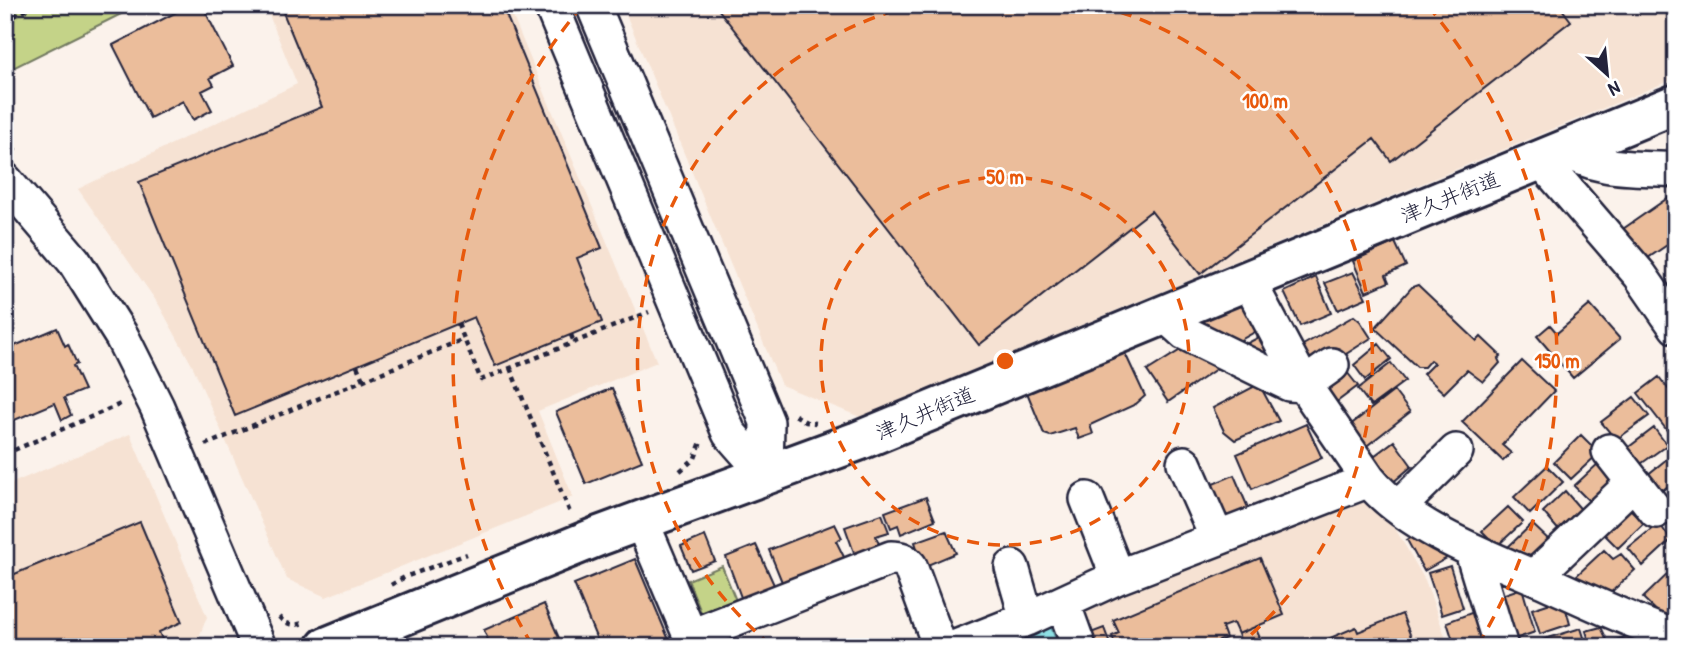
<svg xmlns="http://www.w3.org/2000/svg" width="1681" height="652" font-family="'Patrick Hand','Klee One',sans-serif">
<rect width="100%" height="100%" fill="#fbf2eb"/>
<filter id="ink" filterUnits="userSpaceOnUse"><feTurbulence type="fractalNoise" baseFrequency=".0143" numOctaves="2"/><feDisplacementMap in="SourceGraphic" scale="14" xChannelSelector="R" yChannelSelector="G"/><feConvolveMatrix kernelMatrix="1 2 1 2 8 2 1 2 1" color-interpolation-filters="sRGB"/></filter>
<g filter="url(#ink)">
<path fill="#f6e2d3" d="M265,5H508L657,362L538,411L573,497L326,597L287,579L193,367L159,305L78,189L297,84Z
M622,5H1676V78L860,417L781,385Z
M130,434L207,617L195,647H5V486Z
M1357,500L1368,502L1396,530L1425,580L1449,647H1092L1080,617L1086,603Z"/>
<path fill="#c4d388" stroke="#737a62" stroke-width="2" d="M5,5H139L5,72Z
M722,566L739,608L705,622L688,580Z"/>
<path fill="#8ee0e5" stroke="#6394a1" stroke-width="2" d="M1051,627L1059,647H997Z"/>
<path fill="#ebbd9b" stroke="#22223b" stroke-width="2" d="M190,5H202L233,66L210,78L214,85L202,91L212,110L193,120L183,101L150,118L113,45Z
M280,5H502L602,248L577,258L602,322L495,366L474,317L235,416L139,182L322,107Z
M715,5H1559L1571,21L1391,161L1374,139L1200,274L1151,211L979,345Z
M1675,193L1676,244L1673,241L1642,262L1620,231Z
M1395,242L1406,266L1386,275L1389,282L1366,292L1353,261Z
M1353,272L1366,298L1338,310L1325,283Z
M1316,277L1331,313L1300,326L1284,292Z
M1418,285L1477,341L1481,337L1501,356L1498,359L1500,363L1483,382L1467,370L1444,393L1423,374L1434,363L1430,360L1424,367H1417L1375,328L1412,287Z
M1249,302L1260,329L1228,347L1194,323Z
M1590,305L1620,339L1573,378L1537,336L1550,325L1557,333Z
M1354,316L1360,321L1371,338L1346,354L1339,349L1308,367L1296,349Z
M57,328L65,346L68,344L77,364L73,366L84,390L64,398L71,415L62,420L55,403L5,424V350Z
M1267,333L1280,359L1238,348Z
M1379,344L1391,359L1365,380L1354,365Z
M1187,346L1206,355L1216,369L1168,402L1147,371Z
M1124,351L1145,396L1136,404L1090,425L1093,434L1079,439L1075,428L1050,436L1044,434L1026,390Z
M1522,361L1554,391L1502,445L1511,453L1503,461L1462,422Z
M1391,363L1405,381L1371,406L1358,389Z
M1343,367L1358,386L1330,407L1316,387Z
M1659,377L1676,399V442L1638,393Z
M1259,384L1279,421L1235,440L1224,431L1213,408Z
M612,388L642,461L586,484L556,412Z
M1394,391L1410,412L1364,448L1349,426Z
M1634,397L1649,416L1616,440L1601,422Z
M1306,424L1322,458L1252,489L1237,454Z
M1654,428L1667,445L1638,466L1625,450Z
M1581,435L1599,453L1571,479L1554,462Z
M1394,441L1412,466L1391,484L1370,459Z
M1673,454L1676,457V480L1659,493L1646,476Z
M1601,461L1615,486L1594,506L1574,486Z
M1547,466L1563,482L1530,514L1514,497Z
M1234,475L1249,510L1224,520L1206,487Z
M1565,491L1584,513L1561,533L1543,512Z
M926,497L935,520L901,534L898,525L891,528L885,512Z
M1508,507L1523,522L1497,546L1482,531Z
M1628,507L1644,523L1618,548L1601,531Z
M882,514L889,532L876,536L881,549L856,558L845,527Z
M140,522L182,622L159,632L165,647H5V578Z
M1659,523L1671,540L1643,566L1628,548Z
M835,524L842,538L836,541L846,561L784,587L769,550Z
M1532,524L1550,541L1532,559L1523,562L1508,547Z
M946,531L956,553L923,567L915,542Z
M1418,534L1439,545L1447,558L1424,571L1407,540Z
M705,536L715,561L691,570L681,546Z
M756,545L775,587L742,600L726,557Z
M1604,550L1613,559L1621,554L1635,570L1606,597L1587,590L1576,576Z
M1260,558L1284,615L1238,634L1233,623L1222,627L1226,638L1205,647H1116L1112,636L1119,633L1113,620Z
M635,559L672,647H600L574,584Z
M1450,566L1463,608L1442,615L1428,573Z
M1676,566V612L1667,621L1643,598Z
M1522,588L1535,632L1509,641L1496,597Z
M1563,599L1570,624L1540,634L1532,609Z
M544,604L563,647H491L484,630Z
M1479,610L1491,647H1455L1447,622Z
M1402,614L1415,647H1309L1356,627L1358,632Z
M1255,627L1264,647H1243L1238,634Z
M1601,627L1608,642L1641,633L1645,647H1591L1586,631Z
M1104,628L1111,647H1092L1088,634Z
M1581,628L1587,647H1544L1542,640Z"/>
<g fill="none" stroke-linecap="round" stroke-linejoin="round">
<g stroke="#22223b" stroke-width="38">
<path id="minor" d="M551,5L729,433L766,475
M593,5L767,422L766,475
M1567,149C1596,172 1640,167 1676,170
M1541,160L1640,275L1676,327
M5,180L74,261L122,337L157,407L259,647
M1248,280L1304,385L1369,480
M1164,314L1185,333L1289,384L1304,385L1332,365
M1609,451L1656,511
M1184,463L1217,538
M1087,499L1118,577
M1399,507L1456,451
M641,520L695,647
M1472,552L1501,647
M1012,567L1027,619
M1534,577L1633,483
M1063,603L1079,647
M691,636L891,558C900,558 904,559 910,566L940,647
M956,647L1027,619L1118,577L1369,480C1408,528 1492,559 1548,583C1590,602 1632,622 1676,637"/>
</g>
<g stroke="#22223b" stroke-width="44">
<path id="highway" d="M326,647L599,536L858,441L1676,104"/>
</g>
<path stroke="#22223b" stroke-width="4.5" stroke-dasharray="5 5" stroke-linecap="butt" d="M5,21L30,8L31,5
M5,141L17,153
M458,324L481,380L649,312
M571,335L574,342
M357,366L363,380
M510,368L571,515
M795,415L806,422L816,423
M205,445L464,339
M5,454L123,403
M680,471L695,458L701,442
M391,585L405,577L467,554
M279,617C287,626 296,626 306,622"/>
<use href="#minor" stroke="#fff" stroke-width="33"/>
<use href="#highway" stroke="#fff" stroke-width="38"/>
</g>
</g>
<g fill="none" stroke="#e8590c" stroke-width="3.5" stroke-dasharray="12 9">
<circle cx="1005" cy="361" r="184"/>
<path d="M771 645A368 368 0 0 1 910 6M1100 6A368 368 0 0 1 1239 645"/>
<path d="M532 645A552 552 0 0 1 582 6M1428 6A552 552 0 0 1 1478 645"/>
</g>
<g text-anchor="middle" dominant-baseline="central" stroke-width="5" stroke-linejoin="round" paint-order="stroke">
<g font-size="21" fill="#22223b" stroke="#fff">
<text transform="translate(1450 197) rotate(-22)">津久井街道</text>
<text transform="translate(925 413) rotate(-23)">津久井街道</text>
</g>
</g>
<circle cx="1005" cy="361" r="10" fill="#e8590c" stroke="#fff" stroke-width="3.5"/>
<g font-size="21" text-anchor="middle" font-weight="bold" fill="#e8590c" stroke="#fff" stroke-width="5" stroke-linejoin="round" paint-order="stroke">
<text x="1265" y="108">100 m</text>
<text x="1005" y="184">50 m</text>
<text x="1557" y="368">150 m</text>
</g>
<rect width="1681" height="652" fill="none" stroke="#fff" stroke-width="28"/>
<rect x="14" y="14" width="1653" height="624" fill="none" stroke="#22223b" stroke-width="2.5" filter="url(#ink)"/>
<g transform="translate(1607 74) rotate(153)" stroke="#ffffff" stroke-width="5" paint-order="stroke">
<path d="M0-5L12 26L0 18L-12 26Z" fill="#22223b"/>
<text y="-10" font-size="19" font-weight="bold" text-anchor="middle" fill="#22223b">N</text>
</g>
</svg>
